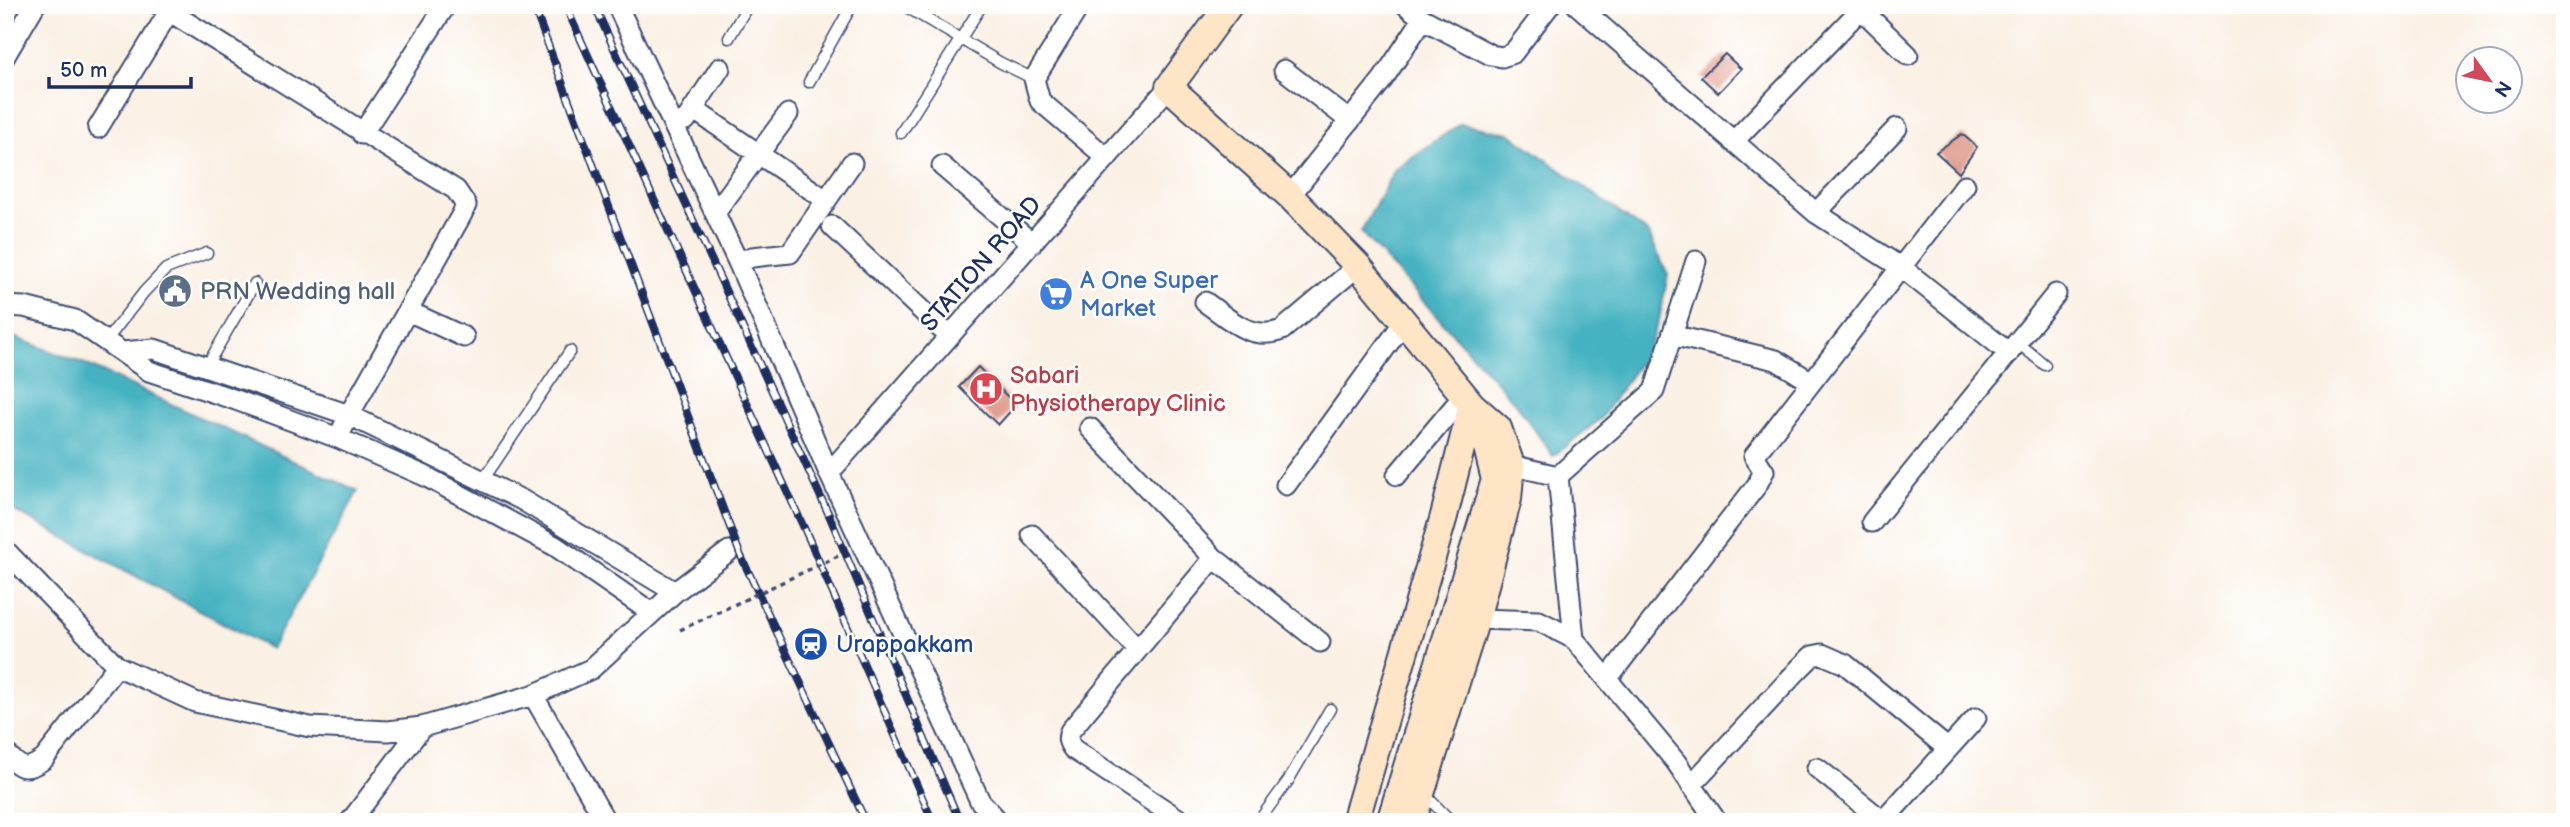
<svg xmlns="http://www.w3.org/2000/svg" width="2570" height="827" font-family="'Balsamiq Sans',sans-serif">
<rect width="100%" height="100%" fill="#fff"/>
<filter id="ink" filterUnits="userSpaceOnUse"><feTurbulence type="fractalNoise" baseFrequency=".0143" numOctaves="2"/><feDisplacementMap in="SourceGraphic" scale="14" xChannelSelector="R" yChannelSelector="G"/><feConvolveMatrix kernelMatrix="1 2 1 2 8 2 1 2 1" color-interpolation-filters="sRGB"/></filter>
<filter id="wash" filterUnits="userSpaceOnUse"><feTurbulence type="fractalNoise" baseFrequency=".00686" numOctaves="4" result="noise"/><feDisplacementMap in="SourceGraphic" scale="28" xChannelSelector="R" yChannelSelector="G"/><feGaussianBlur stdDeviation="1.57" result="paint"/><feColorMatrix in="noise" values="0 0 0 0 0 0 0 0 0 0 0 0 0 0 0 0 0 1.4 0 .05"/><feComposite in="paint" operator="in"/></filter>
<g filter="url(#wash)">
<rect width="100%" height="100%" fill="#faf0e3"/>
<path fill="#45b2c1" stroke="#307090" stroke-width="2" d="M1460,124L1509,133L1648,233L1668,275L1659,320L1646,353L1600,419L1553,456L1518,406L1361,232L1395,169Z
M5,334L85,364L358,491L271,649L5,506Z"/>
<g id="blocks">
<path fill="#dc9281" d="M1725,54L1741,69L1718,93L1701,77Z
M1962,134L1977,147L1959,173L1936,152Z
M978,367L1016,405L998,425L959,387Z"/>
</g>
</g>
<g filter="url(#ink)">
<use href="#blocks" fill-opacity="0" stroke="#3c4c72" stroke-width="2"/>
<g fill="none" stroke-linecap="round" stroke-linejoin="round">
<g stroke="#3c4c72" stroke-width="13">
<path id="lane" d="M903,5L1001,63L1034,79
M729,38L748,5
M809,82L852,5
M901,133L982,5
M106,341L144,292L166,269L207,253
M2017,342L2045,365
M206,367L255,283
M483,480L570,351
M1425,795L1452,822
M1258,822L1288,781L1330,709"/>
</g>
<g stroke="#3c4c72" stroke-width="23">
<path id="street" d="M159,5L456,190L466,205L462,214L349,415L338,438
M617,5L738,262L829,473L980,801L999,822
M1080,5L1034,79L1040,101L1107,158
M1406,5L1423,19L1491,55L1502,57L1513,53L1550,5
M1577,5L1816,213L1902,268L2009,353
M1861,9L1908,55
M5,56L35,5
M1284,70L1350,121
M693,109L826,200
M686,120L720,68
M98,128L173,5
M362,134L446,5
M1733,142L1861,9L1857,5
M942,166L1032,243
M1290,196L1383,79L1423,19
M715,213L788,114
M1816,213L1897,128
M832,226L949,336
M738,262L752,257L790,253L852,163
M1205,302C1229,319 1251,342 1282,330L1358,266
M5,306L24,307L75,320L149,371L236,400L338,438L425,476L555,546L652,613
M408,311L464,337
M1672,335L1776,360L1810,381
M123,352L154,349L349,415L522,500L675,592
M1090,428L1214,558L1320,642
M1511,465L1558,476L1654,391L1696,261
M829,473L1169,87
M1397,475L1464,395
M1558,476L1574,639
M1286,485L1404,322
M1872,522L2056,294
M1032,535L1137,649
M5,550L117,666L195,702L310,727L388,731L422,727L533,695L591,669L675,592L729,551
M1476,619L1539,621L1574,639L1676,762L1717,822
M1608,678L1757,485L1764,471L1754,456L1965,185
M533,695L606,822
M5,752C20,768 25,773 44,759L117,666
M1817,768L1883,821
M1691,785L1799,669L1812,656L1822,654L1845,664L1947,748
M350,822L422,727
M1183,822L1073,749C1068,742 1067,739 1070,731L1214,558
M1882,822L1976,718"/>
</g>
<g stroke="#3c4c72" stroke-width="30">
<path id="secondary" d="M1229,5L1169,87L1290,196L1358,266L1404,322L1472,405L1484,435L1495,480L1390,822
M1355,822L1444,516L1472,405L1498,428L1511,465L1508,499L1476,619L1412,822"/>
</g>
<use href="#lane" stroke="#fff" stroke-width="10"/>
<use href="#street" stroke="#fff" stroke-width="19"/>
<use href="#secondary" stroke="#fde5c5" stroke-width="26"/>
<g stroke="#1b2f5e" stroke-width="8">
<path id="rail" d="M533,5L740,554L866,822
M565,5L809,539L933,822
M594,5L829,515L960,822"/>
</g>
<use href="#rail" stroke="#fff" stroke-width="5" stroke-dasharray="16" stroke-linecap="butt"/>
<path stroke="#3c4c72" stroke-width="3.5" stroke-dasharray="5 5" stroke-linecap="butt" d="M680,630L838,556"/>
</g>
</g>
<defs>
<g id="civic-disc" transform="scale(1.75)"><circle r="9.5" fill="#5c6f8a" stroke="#fff"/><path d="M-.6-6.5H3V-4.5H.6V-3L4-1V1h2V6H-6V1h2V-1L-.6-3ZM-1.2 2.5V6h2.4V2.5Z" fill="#fff"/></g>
<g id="supermarket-disc" transform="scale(1.75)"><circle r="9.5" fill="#3f7fe0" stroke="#fff"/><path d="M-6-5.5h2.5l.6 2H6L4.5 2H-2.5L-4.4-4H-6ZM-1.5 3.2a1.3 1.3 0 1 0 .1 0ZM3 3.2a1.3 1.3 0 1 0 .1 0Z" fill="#fff"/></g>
<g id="hospital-disc" transform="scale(1.75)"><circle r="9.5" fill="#e0444e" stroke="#fff"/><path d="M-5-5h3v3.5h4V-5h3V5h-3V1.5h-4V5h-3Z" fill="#fff"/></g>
<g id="station-disc" transform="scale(1.75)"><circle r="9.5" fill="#1a4fb4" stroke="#fff"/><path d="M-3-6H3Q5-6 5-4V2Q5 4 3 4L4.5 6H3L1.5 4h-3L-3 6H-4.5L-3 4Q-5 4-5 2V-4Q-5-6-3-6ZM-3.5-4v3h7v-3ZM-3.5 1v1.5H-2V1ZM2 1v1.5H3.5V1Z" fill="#fff"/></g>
</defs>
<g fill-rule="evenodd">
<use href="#civic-disc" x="175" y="291"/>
<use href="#supermarket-disc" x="1056" y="294"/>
<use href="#hospital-disc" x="986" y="389"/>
<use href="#station-disc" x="811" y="644"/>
</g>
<g text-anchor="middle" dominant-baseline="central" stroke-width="5" stroke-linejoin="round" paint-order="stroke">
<g font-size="24" fill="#1b2f5e" stroke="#fff">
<text transform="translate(981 264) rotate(-49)">STATION ROAD</text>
</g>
<g font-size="24" fill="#366cbe" stroke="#fff" text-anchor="start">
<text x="1080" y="280">A One Super<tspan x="1080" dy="28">Market</tspan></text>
</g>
<g font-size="24" fill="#4e5e75" stroke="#fff" text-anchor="start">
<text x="200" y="291">PRN Wedding hall</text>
</g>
<g font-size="24" fill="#be3a42" stroke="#fff" text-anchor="start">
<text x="1010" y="375">Sabari<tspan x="1010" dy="28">Physiotherapy Clinic</tspan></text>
</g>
<g font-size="24" fill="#164399" stroke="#fff" text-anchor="start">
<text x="836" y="644">Urappakkam</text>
</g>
</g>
<rect width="2570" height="827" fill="none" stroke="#fff" stroke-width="28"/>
<g transform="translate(2489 80) rotate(123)"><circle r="33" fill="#ffffff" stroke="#a4acbf" stroke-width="2"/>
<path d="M0-5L12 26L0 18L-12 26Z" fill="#d1495b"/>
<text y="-10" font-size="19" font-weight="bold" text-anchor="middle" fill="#1b2f5e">N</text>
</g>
<path d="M49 77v10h142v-10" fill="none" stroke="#1b2f5e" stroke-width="3.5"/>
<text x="60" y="77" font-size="21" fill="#1b2f5e" stroke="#ffffff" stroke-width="5" paint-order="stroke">50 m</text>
</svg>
